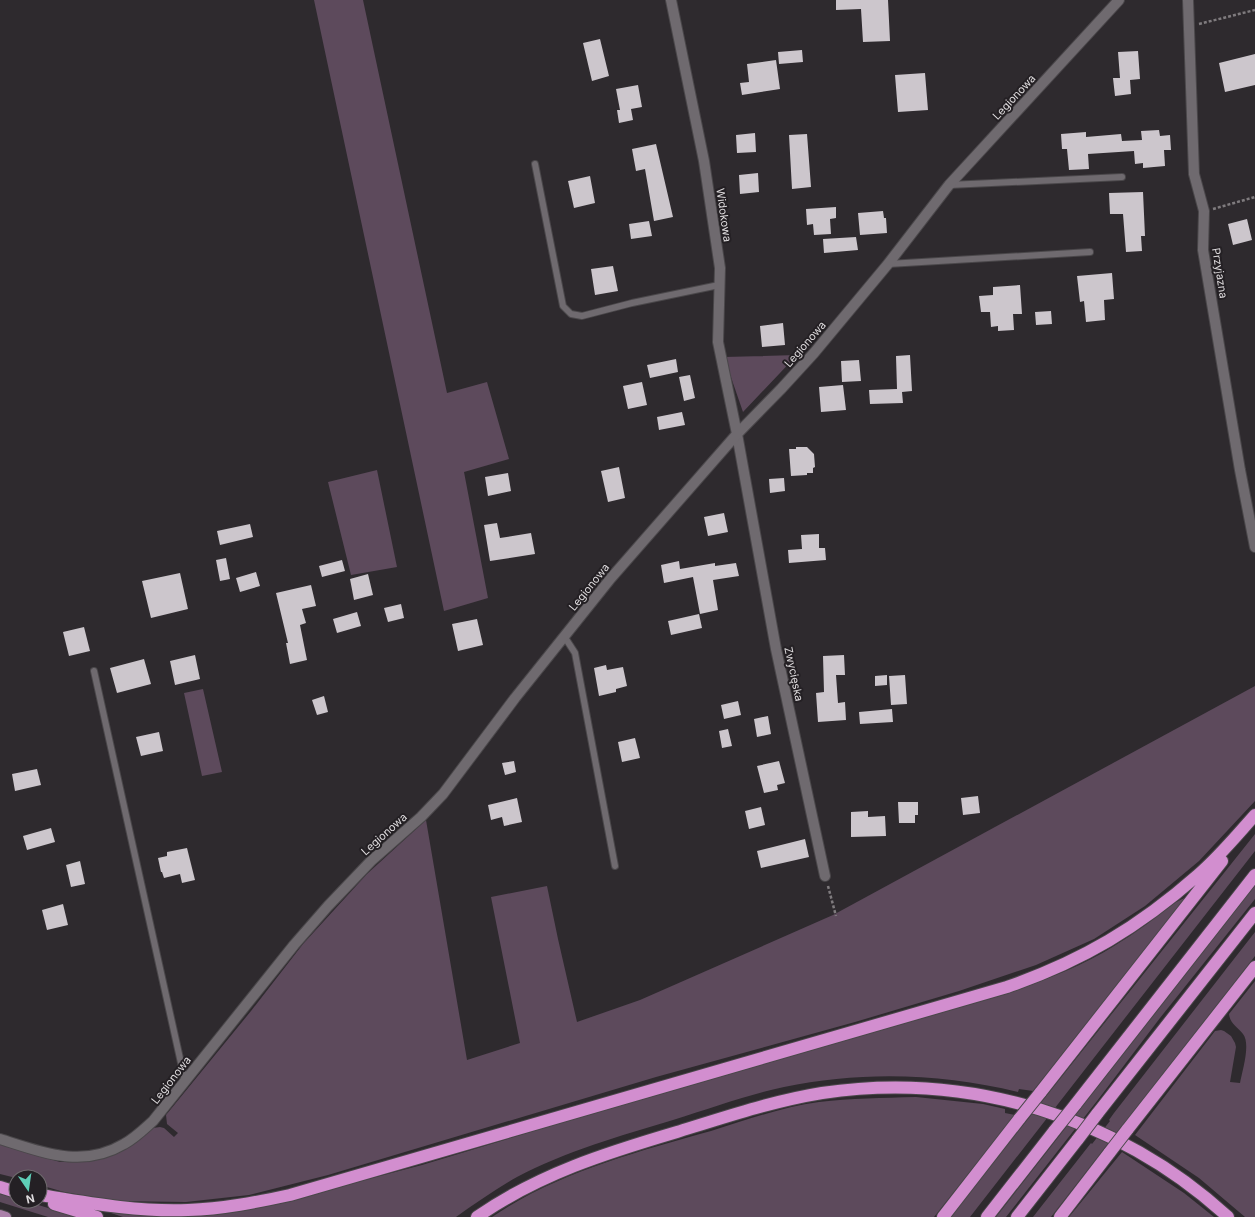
<svg xmlns="http://www.w3.org/2000/svg" width="1255" height="1217" font-family="Inter,sans-serif">
<rect width="100%" height="100%" fill="#2e2a2e"/>
<path fill="#5d4a5c" d="M314,0H363L447,393L487,382L509,459L464,472L488,598L444,611Z
M797,355L743,412L724,357Z
M377,470L397,567L351,575L328,482Z
M1255,686V801L1199,861L1145,906L1094,939L1036,965L959,991L855,1022L656,1077L328,1175L249,1195L186,1202L114,1201L64,1192L40,1185V1177H16V1178L0,1174V1144L60,1162H82L105,1158L124,1150L153,1128L160,1127L164,1128L174,1137L178,1133L167,1124L166,1115L251,1011L303,944L367,874L426,820L467,1060L520,1043L491,897L547,886L558,939L577,1022L640,1000L833,915Z
M203,689L222,772L202,776L184,693Z
M1255,834V851L970,1217H950Z
M1255,885V899L1160,1018L1097,1101L1006,1217H996Z
M1187,897L1033,1091L1019,1089L1018,1092C941,1073 861,1071 784,1087C747,1095 709,1109 673,1120C620,1136 566,1151 517,1177C496,1189 476,1203 456,1217H123L111,1213L151,1214L284,1201L422,1165L612,1107L991,998C1033,984 1076,970 1114,946C1125,939 1136,932 1147,924C1160,914 1171,903 1187,897Z
M1255,932V956L1123,1127H1121L1051,1217H1033L1091,1143L1092,1144L1110,1121L1109,1120L1114,1113Z
M1255,981V1217H1245L1199,1178L1135,1135L1215,1031L1221,1030L1224,1031L1231,1036L1235,1043L1236,1047L1230,1082L1240,1083C1242,1072 1251,1044 1243,1034C1238,1027 1230,1024 1229,1014Z
M916,1097L983,1104L1005,1109V1113L1015,1115L934,1217H492C556,1173 636,1152 711,1131C746,1120 782,1107 819,1102C851,1098 883,1098 916,1097Z
M1122,1152L1184,1193L1214,1217H1069Z
M0,1194L16,1198V1201H25L78,1217H48L0,1202Z"/>
<path fill="#ccc6cc" d="M836,0H888L890,41L863,42L861,9L836,10Z
M600,39L609,76L592,81L583,43Z
M802,50L803,62L779,64L778,52Z
M1138,51L1140,79L1130,80L1131,94L1115,96L1113,78H1120L1118,52Z
M1255,54V85L1225,92L1219,63Z
M776,60L780,89L742,95L740,83L749,82L747,64Z
M925,73L928,110L898,112L895,75Z
M638,85L642,107L631,109L633,120L619,123L617,110H620L616,89Z
M1159,130L1160,136L1170,135L1171,150H1164L1165,166L1143,168V163L1135,164L1134,151L1088,154L1089,169L1069,170L1067,149H1062L1061,134L1086,132V137L1121,134L1122,141L1142,140L1141,131Z
M755,133L756,152L737,153L736,135Z
M807,134L811,187L792,189L789,135Z
M656,144L673,217L654,221L645,169L636,171L632,149Z
M758,173L759,192L740,194L739,175Z
M590,176L595,203L574,208L568,181Z
M1143,192L1145,236H1141L1142,251L1126,252L1123,214H1110L1109,193Z
M836,207V218L830,219L831,234L814,235L813,224L807,225L806,209Z
M883,211L884,218H886L887,233L860,235L858,213Z
M1247,219L1252,240L1233,245L1228,224Z
M649,221L652,236L631,239L629,224Z
M856,237L858,250L824,253L823,239Z
M613,266L618,291L595,295L591,269Z
M1112,273L1114,299L1104,300L1105,320L1086,322L1084,301L1080,302L1077,276Z
M1020,285L1022,314H1013L1014,330L998,331V326L991,327L990,312H981L979,296L993,295V287Z
M1051,311L1052,324L1036,325L1035,312Z
M783,323L785,345L762,347L760,326Z
M910,355L912,391L902,392L903,403L870,404L869,390L897,389L896,356Z
M676,359L678,372L650,378L647,365Z
M859,360L861,381L842,382L841,361Z
M690,375L695,398L684,401L679,377Z
M642,382L647,405L628,409L623,386Z
M843,385L846,410L821,412L819,387Z
M682,412L685,425L659,430L657,417Z
M796,447H807L814,454L815,467L813,468V473H807V475L791,476L789,449H796Z
M619,467L625,498L608,502L601,471Z
M508,473L511,491L488,496L485,477Z
M784,478L785,491L770,493L769,479Z
M724,513L728,532L708,536L704,517Z
M497,523L500,538L531,533L535,554L490,561L484,525Z
M250,524L253,537L220,545L217,531Z
M819,534V548H825L826,560L789,563L788,550L802,549L801,535Z
M226,558L230,579L220,581L216,560Z
M342,560L345,571L322,577L319,566Z
M679,561L680,569L715,563V566L736,563L739,576L713,580L718,610L700,614L693,577L664,583L661,565Z
M256,572L260,586L240,592L236,578Z
M180,573L188,609L151,618L142,581Z
M368,574L373,595L354,600L350,579Z
M311,585L316,606L302,609L306,623L300,625L307,660L290,664L286,643H288L276,593Z
M401,604L404,618L388,622L384,608Z
M357,612L361,626L337,633L333,619Z
M699,614L702,628L671,635L668,621Z
M477,619L483,645L458,651L452,624Z
M84,627L90,651L69,656L63,632Z
M195,655L200,679L175,685L170,661Z
M844,655L845,675H836L838,703L845,702L846,720L818,722L816,693L824,692L823,656Z
M144,659L151,684L117,693L110,668Z
M606,665L607,670L623,667L627,686L616,689V692L599,696L594,668Z
M887,675V685L875,686V676Z
M905,675L907,704L891,705L889,676Z
M324,696L328,712L317,715L312,700Z
M738,701L741,715L724,719L721,705Z
M892,709L893,722L860,724L859,712Z
M768,716L771,734L757,737L754,719Z
M728,729L732,746L722,748L719,731Z
M159,732L163,751L141,756L136,737Z
M635,738L640,758L622,762L618,742Z
M514,761L516,772L505,775L502,763Z
M779,761L785,783L777,785L778,790L764,793L757,766Z
M37,769L41,785L15,791L12,774Z
M978,796L980,813L963,815L961,798Z
M517,798L522,822L504,826L502,817L491,820L488,805Z
M898,802H918V815H915V823H899Z
M761,807L765,825L749,829L745,811Z
M868,811V817L885,816L886,836L851,837V812Z
M51,828L55,842L27,850L23,836Z
M805,839L809,857L761,868L757,851Z
M187,848L195,880L182,883L180,874L164,878L162,872H161L158,858L167,856V852Z
M80,861L85,884L71,887L66,865Z
M63,904L68,925L47,930L42,910Z"/>
<g fill="none" stroke-linecap="round" stroke-linejoin="round">
<g stroke="#4a474a" stroke-width="8">
<path id="service" d="M535,164L563,306L571,314L582,316L632,303L719,285
M949,185L1122,177
M888,264L1090,252
M564,636L575,653L615,866
M94,671L185,1081"/>
</g>
<g stroke="#4a474a" stroke-width="12">
<path id="minor" d="M1188,0L1194,174L1204,211L1203,250L1240,470L1255,547
M825,876L776,649L737,434L781,389L814,353L888,264L949,185L1119,0"/>
</g>
<g stroke="#4a474a" stroke-width="12">
<path id="tertiary" d="M0,1139C42,1152 82,1169 124,1144C135,1138 144,1129 153,1121L294,945L328,906L371,861L421,817L443,794L515,698L611,578L737,434L718,342L720,268L704,161L671,0"/>
</g>
<g stroke="#4a474a" stroke-width="12">
<path id="primary" d="M0,1215L6,1217"/>
</g>
<g stroke="#4a474a" stroke-width="14">
<path id="motorway" d="M1040,1093L1222,861
M1075,1105L1255,875
M1097,1114L1255,913
M1127,1130L1255,967
M0,1187L16,1192
M40,1195C89,1203 138,1212 188,1210C223,1209 257,1202 290,1195L1007,987C1082,961 1139,927 1198,875C1219,857 1237,835 1255,815
M54,1204L97,1217
M477,1217C539,1174 606,1153 677,1132C725,1117 773,1101 822,1093C969,1071 1119,1117 1228,1217
M943,1217L1020,1118
M987,1217L1055,1130
M1017,1217L1078,1139
M1060,1217L1110,1152"/>
</g>
<path stroke="#7f7b7e" stroke-width="2.5" stroke-dasharray="3 2" stroke-linecap="butt" d="M1199,24L1255,10
M1213,209L1255,197
M828,886L836,916"/>
<use href="#service" stroke="#6f6a6f" stroke-width="6"/>
<use href="#minor" stroke="#6f6a6f" stroke-width="10"/>
<use href="#tertiary" stroke="#6f6a6f" stroke-width="10"/>
<use href="#primary" stroke="#aa80a9" stroke-width="10"/>
<use href="#motorway" stroke="#d28ecf" stroke-width="12"/>
<g stroke="#4a474a" stroke-width="14" stroke-linecap="butt">
<path id="motorway-bridge" d="M1020,1118L1040,1093
M1055,1130L1075,1105
M1078,1139L1097,1114
M1110,1152L1127,1130"/>
</g>
<use href="#motorway-bridge" stroke="#d28ecf" stroke-width="12"/>
</g>
<g text-anchor="middle" dominant-baseline="central" stroke-width="4" stroke-linejoin="round" paint-order="stroke">
<g font-size="11" fill="#dfdcde" stroke="#242024">
<text transform="translate(1014 97) rotate(-47)">Legionowa</text>
<text transform="translate(724 215) rotate(82)">Widokowa</text>
<text transform="translate(1220 273) rotate(81)">Przyjazna</text>
<text transform="translate(805 344) rotate(-49)">Legionowa</text>
<text transform="translate(589 587) rotate(-51)">Legionowa</text>
<text transform="translate(794 674) rotate(78)">Zwycięska</text>
<text transform="translate(384 834) rotate(-42)">Legionowa</text>
<text transform="translate(171 1080) rotate(-52)">Legionowa</text>
</g>
</g>
<g transform="translate(28 1189) rotate(167)"><circle r="19" fill="#242024" stroke="#6f6b6e"/>
<path d="M0-3L7 15L0 10L-7 15Z" fill="#5eceb7"/>
<text y="-6" font-size="11" font-weight="bold" text-anchor="middle" fill="#dfdcde">N</text>
</g>
</svg>
